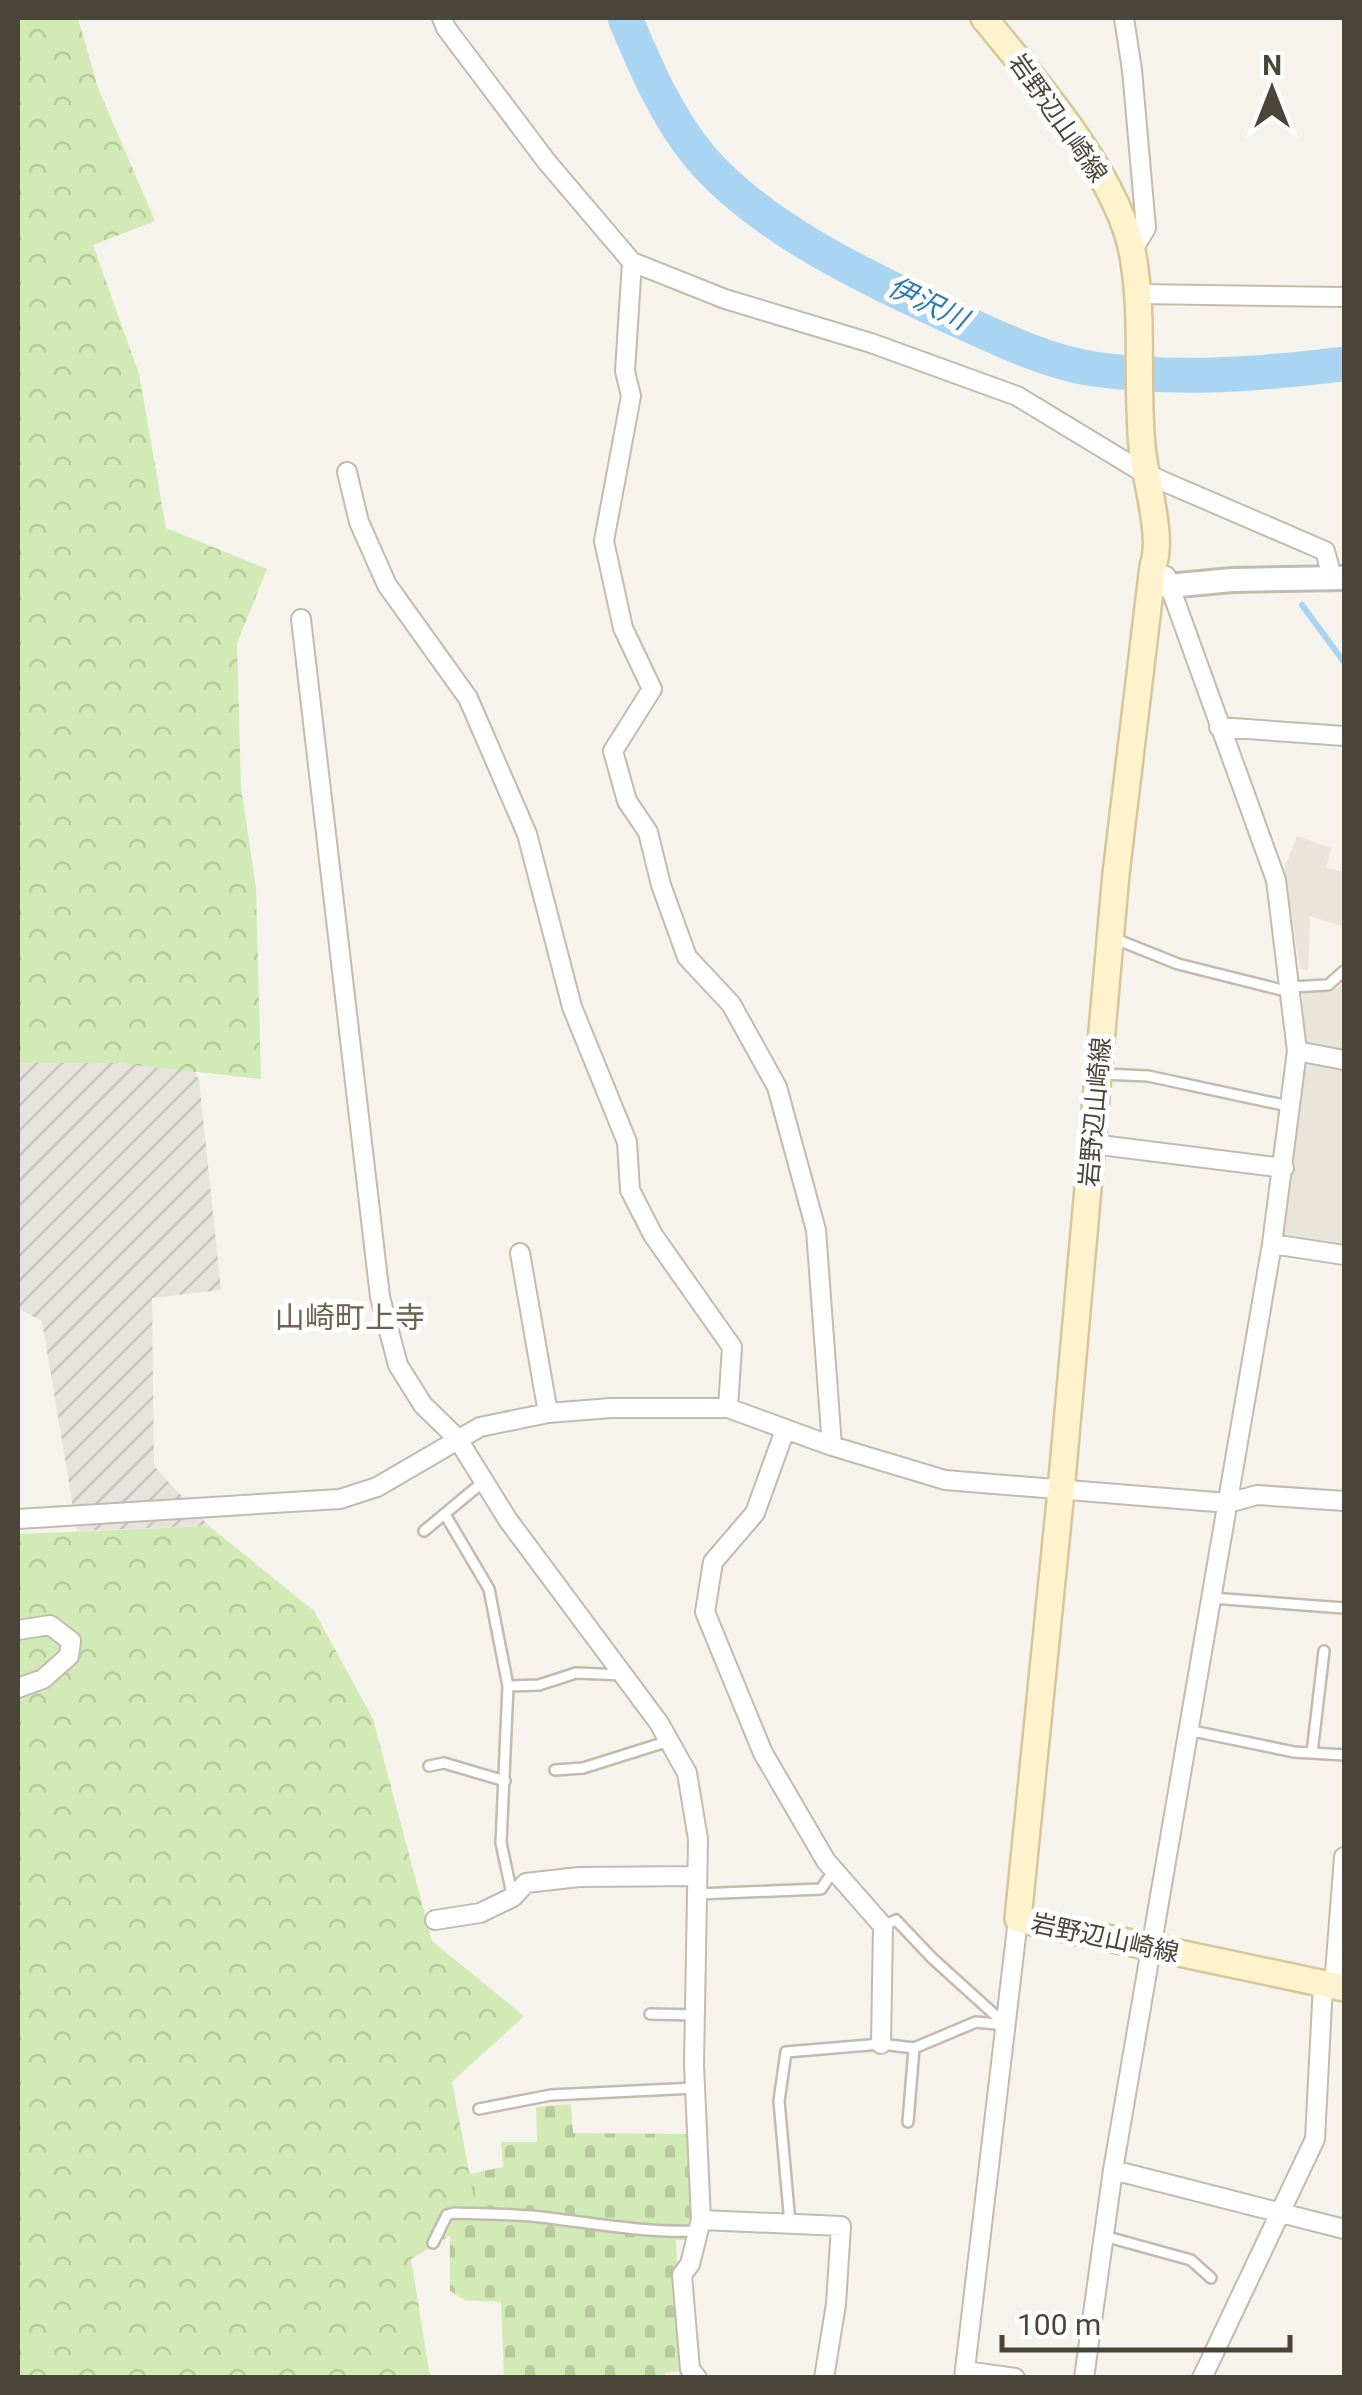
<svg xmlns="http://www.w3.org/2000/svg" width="1362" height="2395" font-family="Roboto,'Noto Sans JP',sans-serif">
<defs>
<pattern id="industrial-furrows" width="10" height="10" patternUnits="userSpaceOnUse" patternTransform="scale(2.5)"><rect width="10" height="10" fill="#e6e2dd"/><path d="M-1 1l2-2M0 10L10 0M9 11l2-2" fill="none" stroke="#c7c3be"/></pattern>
<pattern id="forest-crowns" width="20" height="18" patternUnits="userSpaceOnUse" patternTransform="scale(2.5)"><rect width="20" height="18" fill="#d2eab5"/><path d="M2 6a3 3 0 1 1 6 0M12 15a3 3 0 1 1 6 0" fill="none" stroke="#b6ca9c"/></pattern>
<pattern id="cemetery-stones" width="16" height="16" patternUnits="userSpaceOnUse" patternTransform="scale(2.5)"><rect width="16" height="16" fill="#d2eab5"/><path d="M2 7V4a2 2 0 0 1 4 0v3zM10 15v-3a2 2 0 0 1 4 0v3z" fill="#b6ca9c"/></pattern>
</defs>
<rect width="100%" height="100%" fill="#f6f3ec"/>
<path fill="#eae5da" d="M1297,836L1331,848L1326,868L1344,872V927L1310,916L1308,970L1300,969L1284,869Z
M1344,979V1250L1281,1238L1307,1057L1302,991L1339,988Z"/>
<path fill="url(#industrial-furrows)" d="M18,1063H116L194,1071L199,1080L221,1290L152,1298L154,1466L209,1526L77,1531L42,1321L18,1309Z"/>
<path fill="url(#forest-crowns)" d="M18,18H78L98,88L155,221L93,245L139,374L166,528L267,569L237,643L241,787L256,888L261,1079L116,1063H18Z
M209,1526L314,1611L373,1719L432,1941L524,2016L452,2082L478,2219L411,2259L430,2377H18V1534Z"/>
<path fill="url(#cemetery-stones)" d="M571,2104L573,2133L690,2134L693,2240H676L682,2371L665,2373L664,2378L504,2377L501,2302L464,2300L450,2291V2235L478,2218L469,2174L503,2167L501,2142H537L536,2107Z"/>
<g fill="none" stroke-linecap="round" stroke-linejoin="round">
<path stroke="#a9d4f2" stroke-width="6" d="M1302,605L1344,662"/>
<path stroke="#a9d4f2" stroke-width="35" d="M625,18C645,66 667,118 701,158C764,231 872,280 958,320C1000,339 1047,362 1094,369C1177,381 1261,374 1344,364"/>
<g stroke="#c2bbae" stroke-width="14">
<path id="service" d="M1113,938L1178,964L1290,992
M1291,987L1328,985L1344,971
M1102,1074L1148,1076L1288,1106
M446,1516L489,1589L508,1686L501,1843L512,1894
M424,1531L483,1482
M1211,1598L1344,1608
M508,1686L539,1685L576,1673L623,1675
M1188,1730L1294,1752L1344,1755
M1312,1753L1324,1651
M429,1766L444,1763L505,1781
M555,1770L583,1768L669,1741
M697,1894L821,1889L834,1870
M650,2014L695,2015
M479,2109L551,2095L695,2088
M908,2122L914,2048
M790,2223L779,2101L786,2052L881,2044L914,2048L976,2022L1006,2025L932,1958L896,1920L883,1926
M1104,2236L1191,2260L1211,2278
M433,2243L447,2215L454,2213C480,2214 506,2214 532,2216C587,2222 641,2233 697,2231"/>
</g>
<g stroke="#c2bbae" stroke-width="22">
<path id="minor" d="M442,18L446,28L547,162L632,262L725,299L871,343L1017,396L1144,473L1325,551L1332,577
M1124,18L1132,70L1146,228L1132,251
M632,262L625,371L631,396L604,541L623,628L652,689L613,751L627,801L648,832L661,885L687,957L731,1004L777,1087L816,1230L832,1446
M1138,294L1344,297
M347,472L359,522L387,585L468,698L527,834L572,1007L627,1142L630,1190L653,1235L732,1347L728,1408
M301,619L380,1297L398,1365L423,1405L457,1438L508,1520L659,1723L687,1773L698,1839L694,2065L701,2220L841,2226L836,2304L824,2378
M1219,727L1344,736
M1297,1051L1344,1060
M1092,1144L1284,1168
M1272,1244L1344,1255
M520,1253L548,1413
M785,1430L755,1513L713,1562L705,1612L763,1753L826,1861L883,1926L881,2044
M18,1519L340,1499L377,1487L480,1427L548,1413L611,1408H728L832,1446L945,1480L1228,1503L1257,1495L1344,1501
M18,1630L50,1625L71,1641L69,1656L43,1679L18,1688
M435,1920L480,1913L513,1897L526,1883L579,1877L697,1876
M1334,1986L1344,1857
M1113,2170L1344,2229
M965,2371L1015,2378
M697,2378L690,2369L682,2275L690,2264L701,2220
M964,2378L1018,1919
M1084,2378L1113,2170L1272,1244L1297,1051L1276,880L1166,576
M1202,2378L1315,2139L1323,1984"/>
</g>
<g stroke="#c2bbae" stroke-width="28">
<path id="tertiary" d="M1168,586L1232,580L1344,578"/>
</g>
<g stroke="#d6c79b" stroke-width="30">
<path id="secondary" d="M984,18C1034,79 1120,178 1133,256C1144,318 1136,383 1142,446C1145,480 1164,537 1153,566L1116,874L1061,1491L1018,1919L1344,1988"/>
</g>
<use href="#service" stroke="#fff" stroke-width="9"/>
<use href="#minor" stroke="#fff" stroke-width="18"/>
<use href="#tertiary" stroke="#fff" stroke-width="22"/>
<use href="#secondary" stroke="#fff3cd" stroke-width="25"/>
</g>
<g text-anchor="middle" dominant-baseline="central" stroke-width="10" stroke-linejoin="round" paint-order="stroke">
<g font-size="25" fill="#4b4439" stroke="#fff">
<text transform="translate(1058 118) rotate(55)">岩野辺山崎線</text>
<text transform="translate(1095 1112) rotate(-85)">岩野辺山崎線</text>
<text transform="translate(1105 1938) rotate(12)">岩野辺山崎線</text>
</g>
<g font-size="28" font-style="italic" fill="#2e7ab2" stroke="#fff">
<text transform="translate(928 303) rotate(26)">伊沢川</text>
</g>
<g font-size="30" fill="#6e6250" stroke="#fff">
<text x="350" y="1317">山崎町上寺</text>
</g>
</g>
<rect width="1362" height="2395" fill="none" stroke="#4b4439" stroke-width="40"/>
<g transform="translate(1272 90)" stroke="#ffffff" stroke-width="8" paint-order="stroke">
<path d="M0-8L18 38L0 25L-18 38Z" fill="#4b4439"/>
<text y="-15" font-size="28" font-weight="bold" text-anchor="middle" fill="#4b4439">N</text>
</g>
<path d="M1002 2335v15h288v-15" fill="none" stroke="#4b4439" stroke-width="5"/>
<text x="1017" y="2335" font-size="30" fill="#4b4439" stroke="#ffffff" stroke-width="8" paint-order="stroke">100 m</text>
</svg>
